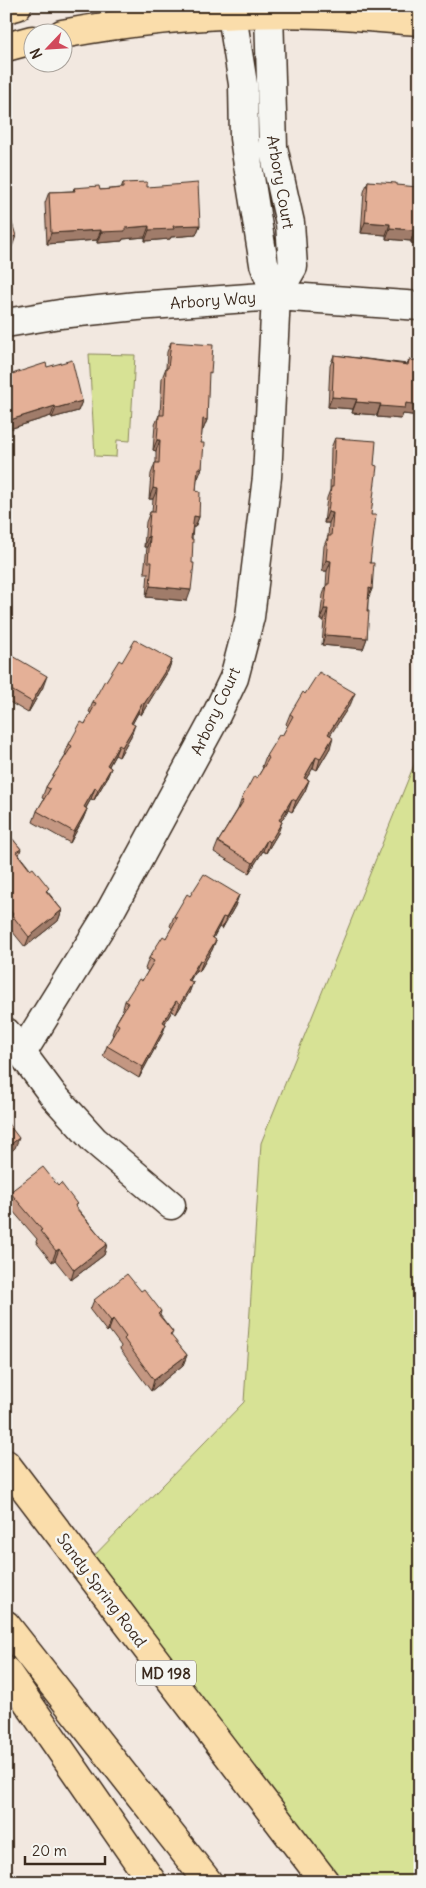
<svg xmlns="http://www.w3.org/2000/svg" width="426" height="1888" font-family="Delius,sans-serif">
<rect width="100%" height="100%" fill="#f2e8e0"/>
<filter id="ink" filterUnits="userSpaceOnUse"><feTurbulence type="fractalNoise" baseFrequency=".02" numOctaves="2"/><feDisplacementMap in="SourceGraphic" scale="10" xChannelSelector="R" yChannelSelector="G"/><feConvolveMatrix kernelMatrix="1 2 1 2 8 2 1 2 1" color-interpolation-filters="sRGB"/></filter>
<g filter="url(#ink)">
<path fill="#d7e295" stroke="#89865a" d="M89,354L135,355L130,441L117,440L116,457L95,456Z
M420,750V1882H325L84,1566L244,1402L261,1143Z"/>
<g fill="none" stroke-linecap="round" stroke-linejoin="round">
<g stroke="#3b2a1e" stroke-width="31">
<path id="minor" d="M236,6L232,15L243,84L244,138L248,165L264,264L276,296L293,267L290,223L273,147L269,13L263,6
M6,323L60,314L137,306L276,296L420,306
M6,1032L53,1095L94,1140L171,1205
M22,1053L111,910L212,724L234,678L250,617L267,477L276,296"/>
</g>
<g stroke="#3b2a1e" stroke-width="31">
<path id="major" d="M6,9L17,6
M62,34C148,18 234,11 321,14C354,15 387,19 420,21
M6,47L32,40
M6,1464L325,1882
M6,1625L208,1882"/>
</g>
<g stroke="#3b2a1e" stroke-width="31">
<path id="highway" d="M6,1671L152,1882"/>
</g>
<use href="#minor" stroke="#f6f6f2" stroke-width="28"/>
<use href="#major" stroke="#faddab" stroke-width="28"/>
<use href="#highway" stroke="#faddab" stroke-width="28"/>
</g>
<path fill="#c49782" stroke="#3b2a1e" d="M368,181L418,189L420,244L411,243V241L386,239V235L361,233L364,192Z
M123,183L147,187L200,225L196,235L171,237L170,239L145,241V237L123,239L122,241L97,243V240L47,244L45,203L49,192L73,191L74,188L100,190L121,188Z
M171,342L208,381L207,420L203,430H202L201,443L202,468L198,478L197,479L196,491L199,517L195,527H193L187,601L146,597L148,573H144L147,547H144L146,522L150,512H152L153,499H149L151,474L155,463H156V451L153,450L155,425L159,415H160L162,378L166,368L167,352Z
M334,355L407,364L409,360L420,361V416L403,414L401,419L377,417V415L352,413L353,409L328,407L330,366Z
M47,367L82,401L78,411L52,418L51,416L6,430V376Z
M335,438L371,515L370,563L372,589L368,598L367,638L363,649L322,645L324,620H320L323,595L326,586L327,571H322L324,546L328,536L329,523H324L327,498L330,490L331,448Z
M6,652L43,687L28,713L6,700Z
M172,660L168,671L141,715L138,713L132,724L131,736L119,757L115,755L109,766L111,768L107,778L94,800L91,799L86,808L87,809L83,819L70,843L33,822L37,811L44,799L42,798L46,787L66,755L65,754L69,744L85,724L91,713L89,712L93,702L106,681L122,662Z
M305,694L351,703L330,735V748L317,770L313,768L306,779L309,780L305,791L292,812L288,810L281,821L278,833L266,853L263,851L249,873L214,852L218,842L238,809L242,798L257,778L263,768L262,767L266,756L282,736L288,726L286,724L290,714Z
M6,831L21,849L19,855L62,910L58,921L25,947L8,926L9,924L6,921Z
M239,895L235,906L222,929L219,927L213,938L216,940L212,950L199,972L196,970L190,981L193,982L189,993L176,1014L172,1011L165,1023L166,1024L162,1035L139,1078L103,1056L107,1046L113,1035L112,1034L116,1023L122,1012L125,1001L142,981L148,971L145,969L149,958L166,938L172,928L170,926L174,916L190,896Z
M58,1186L77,1204L76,1207L107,1244L104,1255L71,1280L55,1260L52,1262L36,1242L37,1239L6,1203L10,1192Z
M141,1291L161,1311L160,1315L173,1332L171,1336L187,1355L183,1365L151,1391L120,1349L121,1346L109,1330L107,1332L90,1310L94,1300Z"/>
<path fill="#a07b6a" stroke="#3b2a1e" d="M365,222L390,224L386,235L361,233Z
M200,225L196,235L171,237L170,239L145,241L149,230L173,226Z
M149,226L145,237L123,239L122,241L97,243L101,232L125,228Z
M390,228L414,230L411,241L386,239Z
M101,230L97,240L47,244L51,233Z
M415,232L420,233V244L411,243Z
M16,236L12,247L6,249V239Z
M332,397L357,399L353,409L328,407Z
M82,401L78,411L52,418L56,408Z
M356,402L381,404L377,415L352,413Z
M406,403L420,405V416L403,414L401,419L377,417L380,406Z
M55,406L51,416L6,430L10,420Z
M203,419L207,420L203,430H199Z
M157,440H160L156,451L153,450Z
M198,468H202L198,478L194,479Z
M153,488L157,489L153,499H149Z
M328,512L333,513L329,523H324Z
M194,516L199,517L195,527H190Z
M148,536L150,537L147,547H144Z
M326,560L331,561L327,571H322Z
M150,586L191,590L187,601L146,597Z
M369,588L372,589L368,599Z
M324,609H328L324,620H320Z
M325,635L367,638L363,649L322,645Z
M172,660L168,671L141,715L144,704Z
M47,676L43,687L28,713L32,702Z
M355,693L351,703L324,745L328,734Z
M142,703L138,713L127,734L131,723Z
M135,725L131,736L119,757L122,747Z
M333,737L330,748L317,770L320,759Z
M119,745L115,755L103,776L107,765Z
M316,757L313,768L300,788L304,778Z
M111,768L107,778L94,800L98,790Z
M309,780L305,791L292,812L296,801Z
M95,788L91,799L80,818L84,807Z
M292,799L288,810L275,831L279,820Z
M87,809L83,819L70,843L74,832Z
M282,822L278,833L266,853L270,842Z
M267,840L263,851L249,873L253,863Z
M239,895L235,906L222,929L226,918Z
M62,910L58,921L25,947L29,937Z
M223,917L219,927L208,948L212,937Z
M216,940L212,950L199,972L203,961Z
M200,960L196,970L184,990L188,980Z
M193,982L189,993L176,1014L180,1004Z
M176,1001L172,1011L159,1033L163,1022Z
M166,1024L162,1035L139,1078L143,1067Z
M19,1138L15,1148L6,1156V1148Z
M107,1244L104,1255L71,1280L74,1270Z
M59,1249L55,1260L52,1262L56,1251Z
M113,1319L109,1330L107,1332L111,1321Z
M187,1355L183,1365L151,1391L154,1380Z"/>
<path fill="#e4b097" stroke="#3b2a1e" d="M368,181L396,183V185L418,187V189H420V233L415,232L414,230L390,228V224L365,222Z
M147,182V187L198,183L200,225L173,226L174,229L149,230V226L125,228V231L101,232V230L51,233L49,192L75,191L74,188L99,186L100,190L123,188V183Z
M6,203L16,236L6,239Z
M171,342L213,345L211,373L209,372L207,420L203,419L201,443H204L202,468H198L196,491L200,492L199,517L194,516L191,539H193L192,563H194L191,590L150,586L152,562H148L150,537L148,536L150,512H155L157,489L153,488L155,463H159L160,440H157L159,415H164L166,368H168Z
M334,355L408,365L409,360L420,361V405L406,403L405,408L380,406L381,404L356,402L357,399L332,397Z
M72,360L82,401L56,408L55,406L10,420L9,416L6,417V376L46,363L47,367Z
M335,438L376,441L374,465L377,466L371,515H376L370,563H374L372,589L369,588V591L367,611H369L367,638L325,635L328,609H324L327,584H329L331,561L326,560L328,536H331L333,513L328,512L331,487H333Z
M135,640L172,660L144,704L142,703L131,723L135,725L122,747L119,745L107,765L111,768L98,790L95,788L84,807L87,809L74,832L37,811L50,789L46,787L72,746L69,744L81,722L85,724L96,703L93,702L105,680L106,681L119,660L122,662Z
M6,652L47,676L32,702L6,687Z
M319,672L355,693L328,734L333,737L320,759L316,757L304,778L309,780L296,801L292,799L279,820L282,822L270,842L267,840L253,863L218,842L244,800L242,798L254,776L257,778L269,758L266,756L279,735L282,736L293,716L290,714L303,692L305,694Z
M6,831L21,849L16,852L30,870L33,868L49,888L46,891L62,910L29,937L12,915L13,914L6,906Z
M204,874L239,895L226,918L223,917L212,937L216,940L203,961L200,960L188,980L193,982L180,1004L176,1001L163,1022L166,1024L143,1067L107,1046L119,1025L116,1023L128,1003L125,1001L139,979L142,981L154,961L149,958L163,936L166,938L177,918L174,916L187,894L190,896Z
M6,1121L19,1138L6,1148Z
M43,1167L58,1186L61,1183L77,1204L75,1205L76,1208L107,1244L74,1270L59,1249L56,1251L40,1231L42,1230L10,1192Z
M127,1274L141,1291L144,1289L161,1311L158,1314L173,1332L170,1334L187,1355L154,1380L124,1339L126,1337L113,1319L111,1321L94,1300Z"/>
</g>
<g text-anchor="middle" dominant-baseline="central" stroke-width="5" stroke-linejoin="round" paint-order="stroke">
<rect fill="#f6f6f2" stroke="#73675e" stroke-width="1" x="136" y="1660.5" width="60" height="25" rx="4"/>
<g font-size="15" font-weight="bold" fill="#3b2a1e">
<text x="166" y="1673">MD 198</text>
</g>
<g font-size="16" fill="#3b2a1e" stroke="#f6f6f2">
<text transform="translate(281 182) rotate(80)">Arbory Court</text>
<text transform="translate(213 300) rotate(-4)">Arbory Way</text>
<text transform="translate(215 711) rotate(-65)">Arbory Court</text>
<text transform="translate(102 1590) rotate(53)">Sandy Spring Road</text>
</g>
</g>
<rect width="426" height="1888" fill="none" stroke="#f6f6f2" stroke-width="25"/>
<rect x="12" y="12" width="401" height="1863" fill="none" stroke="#3b2a1e" stroke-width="2" filter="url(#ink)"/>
<g transform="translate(48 48) rotate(245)"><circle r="24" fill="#f6f6f2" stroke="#aba49d"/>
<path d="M0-4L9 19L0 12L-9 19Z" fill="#d1495b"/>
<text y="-8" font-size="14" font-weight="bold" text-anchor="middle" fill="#3b2a1e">N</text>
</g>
<path d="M25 1856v8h80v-8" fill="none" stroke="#3b2a1e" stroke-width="2.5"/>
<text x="32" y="1856" font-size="15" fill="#3b2a1e" stroke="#f6f6f2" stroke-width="4" paint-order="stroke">20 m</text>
</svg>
